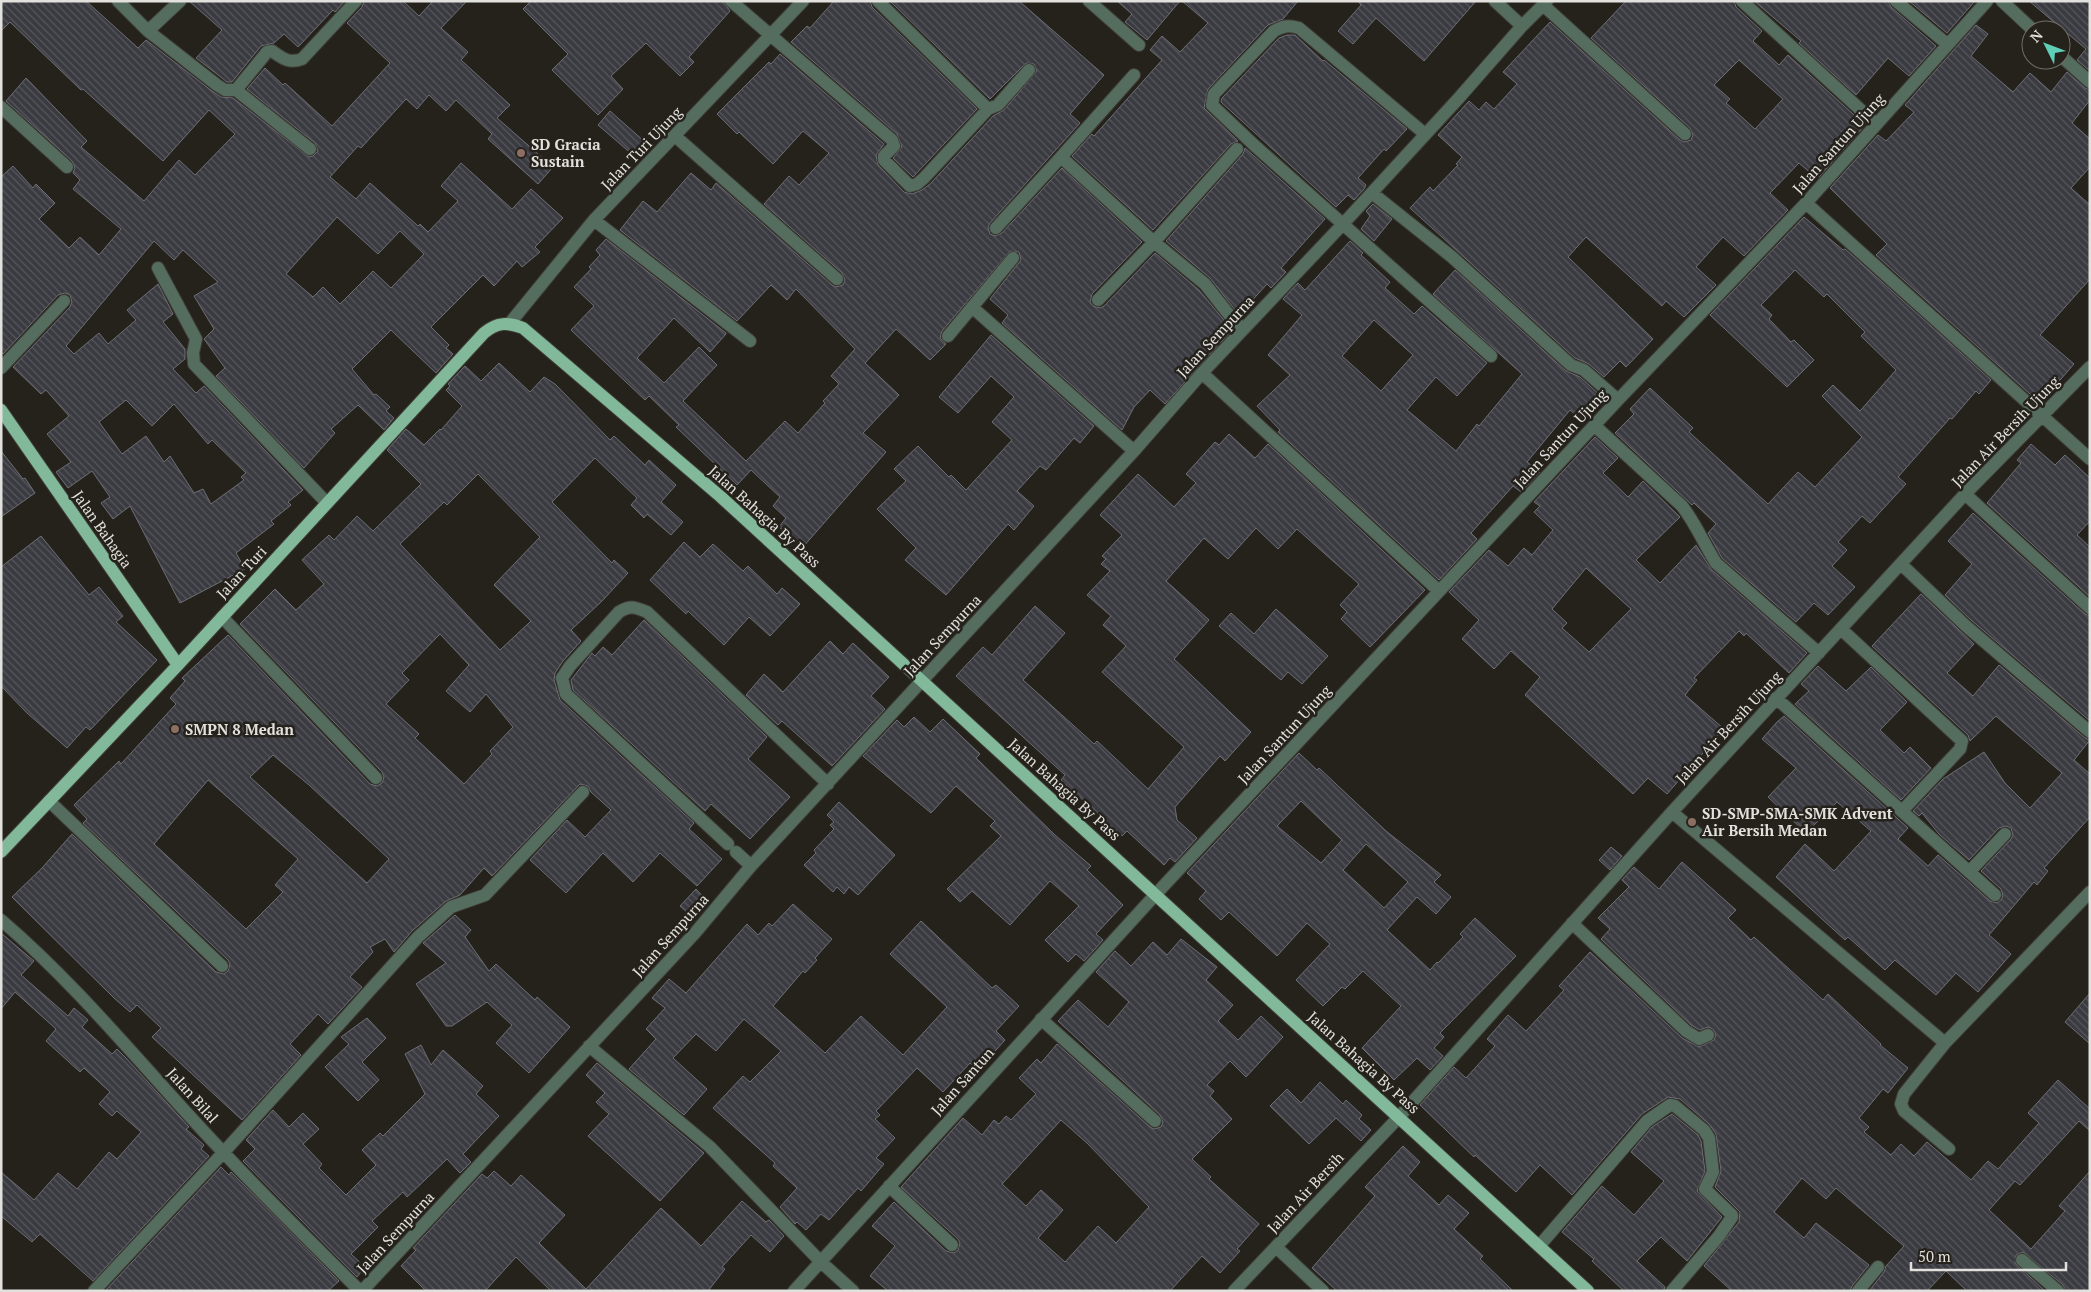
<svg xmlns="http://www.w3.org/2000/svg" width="2091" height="1292" font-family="'PT Serif',serif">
<defs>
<pattern id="building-back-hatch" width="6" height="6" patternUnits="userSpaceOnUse" patternTransform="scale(1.25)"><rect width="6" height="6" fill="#3a3a41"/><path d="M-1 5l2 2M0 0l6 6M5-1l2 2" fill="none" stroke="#56565c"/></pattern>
</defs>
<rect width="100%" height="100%" fill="#25221c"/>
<path fill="url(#building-back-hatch)" stroke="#6e6e76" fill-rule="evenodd" d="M1,1H86L138,48L146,40L212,91L221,97L233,98L309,157L313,156L318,151L315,143L247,89L265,68L283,85L285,83L332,126L390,63L347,23L362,7L364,1H403L419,16L433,1H467L441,28L468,52L461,60L510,105L497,118L553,167L538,184L488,139L492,134L456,100L446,111L429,95L417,109L406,99L361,148L358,146L330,177L356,199L370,183L418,226L420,224L428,232L458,201L441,186L461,163L512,209L531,189L563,218L535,247L540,252L522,267L517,261L494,286L483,275L431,327L449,345L446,348L453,354L436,373L391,330L352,369L374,395L376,394L390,407L386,411L394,418L384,430L358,405L331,429L335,433L304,468L216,376L225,368L204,339L214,329L194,296L218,282L183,250L174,260L154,241L66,346L74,354L99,333L108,344L136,320L127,310L158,284L173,314L163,322L185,349V359L173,369L196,393L204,386L303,490L288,502L291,505L271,521L274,524L236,553L245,569L180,603L130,506L113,519L101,503L110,497L92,471L68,488L56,472L71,462L47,434L69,416L46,390L41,394L13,367L70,307L72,302L70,295L65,293L58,295L3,354L1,352V177L13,166L33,188L36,184L55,203L39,219L69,248L80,237L99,255L121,229L73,189L80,180L73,173L75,168L72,161L6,101L26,78L87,141L81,147L144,201L179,160L195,175L235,134L209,110L163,161L83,89L81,90L10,22L1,31ZM337,217L378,254L400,231L424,254L391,288L373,271L340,304L323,287L313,297L286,274ZM126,400L152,426L174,404L208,444L212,440L246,473L241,477L244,480L211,504L203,489L194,493L170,456L164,462L146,436L122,454L99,422Z
M189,1H345L335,12L333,10L298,47L284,34L274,43L261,46L232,82H227L222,78L196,58L222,30Z
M531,1H723L730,11L689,57L694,62L680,76L646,43L611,76L623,89L598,115L552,70L568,54L523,9Z
M834,1H870L872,7L977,109L913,177L893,158L902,147L897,134L791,42L807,26L810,28Z
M890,1H1019L1104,75L1070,114L1080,123L990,223L988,227L990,234L995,236L1002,233L1062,168L1142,242L1092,294L1090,302L1093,306L1100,308L1104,306L1155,253L1199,290L1232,330L1165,404L1150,390L1134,407L1122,430L1002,323L1008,315L990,299L1021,260L1019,252L1010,251L942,331L940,338L946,344L930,360L896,329L865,363L899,395L863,433L886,452L803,547L779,527L786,518L773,506L780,497L751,470L737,485L676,427L679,425L649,396L645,400L571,330L594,306L574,287L591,269L589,267L600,255L596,250L606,239L726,333V334L710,352L674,318L637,358L664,383L699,347L717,365L683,401L746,461L785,421L798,433L825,403L823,401L839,384L831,376L855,349L796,289L787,300L771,285L737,321L620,230L643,201L657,212L691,173L711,190L716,183L832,285L836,287L843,285L845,280L842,273L764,204L789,176L799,185L829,153L803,131L773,164L739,132L737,134L717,114L769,62L771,64L780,54L884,144L876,155L878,165L904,192L912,194L922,190L930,184L993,116L1004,110L1037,71L1034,64L1026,63L990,99Z
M1117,1H1180L1147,40L1125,22L1132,14Z
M1182,1H1298L1283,19L1268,25L1208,89L1204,108L1238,141L1231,144L1153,230L1072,156L1092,134L1094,136L1162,60L1150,50L1162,36L1180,52L1208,23Z
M1358,1H1476L1424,61L1376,18L1353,44L1338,31L1361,5Z
M1626,1H1734L1736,7L1762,31L1753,41L1779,65L1788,55L1865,125L1819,177L1814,173L1813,175L1799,163L1770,193L1788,210L1744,256L1723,237L1696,267L1716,285L1684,317L1666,301L1662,306L1586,237L1568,257L1653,339L1626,367L1620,361L1604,377L1589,364L1575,358L1410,208L1430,187L1433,191L1458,165L1456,164L1462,157L1438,135L1469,101L1479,110L1486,102L1494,109L1517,84L1503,72L1550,22L1680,140L1684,142L1691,140L1693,135L1690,128L1591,38ZM1739,60L1783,99L1755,129L1726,103L1730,99L1714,85Z
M1754,1H1888L1891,7L1936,46L1909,76L1888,58L1856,95L1799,43L1801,41Z
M1909,1H1975L1947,33Z
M2029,1H2090V71L2077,60L2086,49Z
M1976,25L1988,34L1971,56L2013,92L2030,73L2051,92L2067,72L2085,88L2090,90V100L2072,123L2090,139V167L2071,188L2090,205V279L2040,335L2074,364L2040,403L1876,255L1887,244L1830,188L1878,135L1886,141L1914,112L1905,105Z
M1287,35H1295L1323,61L1324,60L1407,129L1386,151L1384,149L1358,178L1366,185L1364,189L1354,200L1348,195L1336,207L1221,102L1222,98L1279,38Z
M610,111L645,142L633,155L598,125Z
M1245,148L1325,219L1281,268L1286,272L1271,288L1267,284L1239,315L1210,278L1166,241L1243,154Z
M1373,204L1392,219L1374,241L1361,229L1370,216L1366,211Z
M1804,217L1843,250L1845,249L1853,256L1991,380L1979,394L1976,391L1952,419L1950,418L1898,477L1906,484L1870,523L1862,516L1838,542L1847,550L1832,566L1855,587L1828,615L1814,603L1796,622L1722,558L1708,533L1716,524L1694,503L1692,505L1615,433L1634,414L1630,409L1650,388L1693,428L1689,432L1768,504L1798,472L1815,487L1862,437L1822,396L1833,385L1860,411L1896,370L1861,336L1865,332L1827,294L1824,297L1795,270L1761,305L1772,315L1769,319L1791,342L1794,340L1814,360L1787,387L1710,315Z
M1350,241L1363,253L1361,255L1390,282L1385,288L1414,314L1422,306L1487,363L1457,396L1436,377L1407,410L1456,451L1477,424L1479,426L1522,374L1433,294L1455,270L1566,371L1580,377L1601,396L1580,419L1570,410L1527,462L1540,472L1521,492L1513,486L1471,533L1477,539L1439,580L1278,432L1280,430L1257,406L1290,375L1268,355L1302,315L1283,299L1298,283L1305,290ZM1374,320L1413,355L1381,391L1342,356Z
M991,335L1094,426L1080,443L1074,438L1046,470L1040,466L1017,491L1034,506L1014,530L1008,524L946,595L905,560L916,548L877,509L906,481L894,469L918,446L949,477L951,475L966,490L1012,440L992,422L1014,397L991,376L958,413L939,397Z
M499,363L530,392L544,377L555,384L610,440L614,436L645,465L649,460L676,485L661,502L683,522L671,535L647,514L644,518L631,505L637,498L595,458L552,502L612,563L614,560L628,573L602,601L571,630L581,641L563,661L555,673L554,680L560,700L694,823L689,829L722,859L697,886L660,853L633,882L603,853L566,893L530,860L567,820L585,837L611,810L591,792L588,786L580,784L492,876L484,868L460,895L446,901L412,931L394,952L385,939L370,947L373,952L350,977L362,987L328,1024L318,1014L290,1044L301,1055L242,1120L152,1037L161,1028L137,1005L130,1012L114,998L12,897L42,868L72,834L216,972L224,974L228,971L230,964L228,960L83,823L87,819L74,805L119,761L121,764L176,704L170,698L185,681L182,678L228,635L370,784L377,786L382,783L384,777L382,772L240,624L275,589L296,610L324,584L302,560L329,535L334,540L357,516L373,531L421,484L387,450L406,429L424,445L440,429L441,430L462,406L446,390L450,386L448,384L465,366L481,381ZM478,474L540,537L494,585L531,621L500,650L400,544L444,502L447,505ZM440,634L469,665L446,691L470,712L486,694L513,727L490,751L492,754L464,784L415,738L419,734L386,704L409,680L402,673ZM273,755L309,785L389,859L367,883L250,777ZM208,780L298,859L275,885L283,892L246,929L154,844Z
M1229,434L1255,458L1268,444L1425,590L1370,647L1341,619L1347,612L1340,605L1359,584L1297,529L1278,549L1256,528L1228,559L1204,538L1166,581L1209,620L1174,659L1251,732L1225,761L1220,756L1175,807L1177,820L1197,838L1175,862L1170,858L1164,865L1127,831L1122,836L1061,780L1065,775L956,676L983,647L992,655L1035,606L1065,633L1023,680L1094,744L1097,741L1148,789L1184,747L1102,672L1126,646L1103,625L1111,616L1087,595L1110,571L1101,564L1106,559L1102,556L1122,535L1100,515L1138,474L1174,507L1196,483L1186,474L1215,442L1219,445Z
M1595,437L1618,458L1603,473L1628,497L1643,481L1680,517L1636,560L1660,583L1696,545L1711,569L1807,653L1789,673L1746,633L1744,636L1739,631L1694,678L1697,680L1685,695L1724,729L1667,794L1648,778L1633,794L1525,695L1540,677L1511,651L1494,669L1462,639L1479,620L1449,592L1489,550L1508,566L1524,548L1532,555L1553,530L1534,512L1540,506L1534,502ZM1586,568L1631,609L1589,652L1562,628L1567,623L1552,609Z
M2031,444L2055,465L2065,455L2090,478V521L2077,535L2090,547V597L1987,503L2021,463L2017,460Z
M1,451L23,479L25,478L35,493L1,517Z
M1973,513L2085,614L2090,616V721L1971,620L1945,595L1972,564L1948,541Z
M41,536L89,595L99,587L123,616L116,622L157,660L90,730L86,727L67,748L27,713L1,686V567Z
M684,542L700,557L713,544L743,571L748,566L777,594L782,588L800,604L770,636L749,617L724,645L688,611L686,614L650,580Z
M1921,594L1974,644L1947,673L1973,696L1999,665L2085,738L2090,740L2074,760L2090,774V817L2044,868L2048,871L2037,885L2034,882L1989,935L2011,954L1978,992L1956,973L1936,995L1895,960L1885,970L1848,937L1845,940L1776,877L1805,844L1834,871L1871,831L1837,802L1806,833L1768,797L1796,768L1762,739L1777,722L1784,716L1908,828L1898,839L1928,866L1938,855L1990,901L1997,903L2001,900L2003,896L2001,889L1981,871L2011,839L2013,835L2011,828L2006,826L1999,828L1969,860L1939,834L1922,813L1919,816L1913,811L1943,779L1984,752L2005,783L2030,808L2062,773L1996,716L1970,741L1968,735L1872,646Z
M1276,609L1328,656L1302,684L1288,672L1281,680L1219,626L1231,613L1254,634Z
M644,620L767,737L748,759L790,797L750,839L711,804L705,811L573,690L571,680L592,653L595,656L603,647L612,655Z
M830,641L843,654L853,643L889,677L871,696L885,709L832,766L782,721L778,725L746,695L764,674L783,692Z
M1818,666L1846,691L1871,667L1907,702L1880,730L1904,753L1910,747L1931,768L1901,800L1795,704L1809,691L1801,684Z
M914,717L930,732L943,719L980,754L976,758L1055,835L1091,866L1087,870L1123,905L1096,934L1103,940L1084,961L1076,954L1068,962L1045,940L1079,906L1050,881L1010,925L972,891L960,902L947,889L1001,836L990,826L995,821L956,786L931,813L863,756L897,720L904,727Z
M1299,753L1317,770L1319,768L1386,831L1441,875L1434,882L1451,897L1436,914L1417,897L1387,930L1430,970L1437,962L1438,963L1463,937L1460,934L1475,918L1516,956L1440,1033L1444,1037L1434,1048L1443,1056L1430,1070L1417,1058L1394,1080L1362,1048L1401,1006L1363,971L1345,989L1342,987L1323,1006L1296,980L1330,944L1307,923L1277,956L1229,912L1221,920L1199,899L1206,891L1187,873ZM1301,801L1342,840L1321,863L1277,826ZM1366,844L1408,882L1384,908L1343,870Z
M839,802L895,855L858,895L849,887L844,894L837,887L833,892L804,865L816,853L814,850L834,829L830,825L834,822L827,815Z
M1611,847L1622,856L1610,870L1599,860Z
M1682,862L1736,910L1728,918L1751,940L1754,937L1823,1000L1828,994L1881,1044L1880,1045L1908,1068L1888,1093L1883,1089L1859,1118L1869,1127L1864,1132L1891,1155L1901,1144L1914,1156L1927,1142L1971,1180L1988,1161L1998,1169L2039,1123L2028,1113L2058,1080L2090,1109V1131L2079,1121L2020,1185L2015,1181L1989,1210L2031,1249L2065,1211L2059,1206L2090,1171V1291H2066L2063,1285L2023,1252L2016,1255L2015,1263L2045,1291H1967L1946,1271L1927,1291H1869L1884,1272L1886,1266L1904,1246L1836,1188L1826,1199L1802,1178L1774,1212L1804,1238L1816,1223L1869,1265L1852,1286L1850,1291H1732L1704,1266L1739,1222L1740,1212L1715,1187L1721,1171L1716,1134L1709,1124L1680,1099L1668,1097L1642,1114L1572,1195L1540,1165L1516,1192L1475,1155L1474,1157L1420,1105L1454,1067L1466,1078L1495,1046L1487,1039L1508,1015L1526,1031L1564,990L1559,986L1590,952L1682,1038L1699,1047L1714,1040L1716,1035L1713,1029L1708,1027L1700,1030L1691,1025L1601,939L1610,929L1598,918L1629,887L1622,880L1634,867L1659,889Z
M696,889L709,903L695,919L680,906Z
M793,904L832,939L815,958L817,960L805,973L803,971L773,1006L825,1053L861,1016L903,1055L947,1007L890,954L921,921L992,988L996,985L1019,1006L996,1031L1005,1040L978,1070L970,1063L943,1092L917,1068L876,1111L880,1115L875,1119L895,1138L876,1158L884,1164L861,1191L858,1188L829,1220L821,1214L806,1230L797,1222L795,1224L780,1207L797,1188L773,1166L775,1163L713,1108L743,1076L750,1082L781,1051L744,1019L716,1051L696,1034L673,1058L707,1089L684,1115L629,1069L656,1039L646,1029L665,1008L652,998L669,979L686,993L747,924L758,935L769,923L772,926Z
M455,915L471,930L465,937L489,971L496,964L535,1000L537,997L570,1027L529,1073L496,1043L512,1025L487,1002L452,1026H446L416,984L446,963L423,943Z
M1,933L34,961L21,975L68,1016L74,1008L88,1020L82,1027L112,1054L117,1049L126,1058L189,1127L186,1129L204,1145L201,1149L209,1156L93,1281L40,1234L32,1242L1,1216V1172L34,1200L58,1173L77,1189L109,1152L117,1159L141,1132L117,1111L112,1116L99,1104L110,1092L84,1068L80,1072L46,1041L56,1029L15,992L1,1009Z
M1181,939L1217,967L1206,980L1233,1005L1218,1021L1238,1040L1261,1016L1283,1037L1246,1077L1230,1061L1207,1085L1214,1091L1210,1096L1232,1119L1192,1159L1211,1177L1209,1179L1259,1224L1237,1249L1240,1251L1220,1273L1202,1256L1170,1291H888L870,1276L895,1246L872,1226L894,1202L946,1251L954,1253L958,1250L960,1243L958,1239L901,1187L963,1118L982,1135L994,1120L999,1124L1006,1116L1011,1120L1036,1094L1019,1078L1037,1059L1041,1063L1057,1044L1150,1127L1154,1129L1161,1127L1163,1122L1160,1115L1058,1021L1078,1000L1108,1027L1129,1002L1096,972L1115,951L1131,966L1153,942L1167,955ZM1061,1120L1088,1144L1149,1207L1116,1243L1098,1226L1065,1262L1038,1238L1063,1210L1041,1190L1026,1206L1002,1184Z
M2090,993V1044L2065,1022Z
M367,1018L386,1038L362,1062L379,1080L358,1101L325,1067L349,1044L341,1037Z
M421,1045L431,1065L443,1050L483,1086L476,1094L499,1116L463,1154L471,1162L460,1173L447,1159L407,1197L403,1192L372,1221L378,1227L351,1254L365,1267L357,1277L243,1161L255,1149L246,1140L273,1110L289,1127L303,1113L319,1129L303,1144L322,1164L319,1168L346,1195L376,1165L362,1150L380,1133L383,1136L425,1094L405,1054Z
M597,1063L704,1153L660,1201L588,1136L609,1114L596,1102L605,1093L586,1075Z
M1320,1082L1343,1104L1346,1100L1362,1115L1359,1119L1371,1130L1361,1141L1336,1118L1309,1144L1270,1106L1287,1089L1301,1103Z
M1672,1114L1698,1135L1701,1141L1705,1171L1697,1191L1722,1217L1687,1261L1661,1237L1637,1261L1665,1287L1664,1291H1624L1592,1261L1594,1259L1562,1232L1602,1186L1634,1215L1664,1181L1631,1152L1652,1127Z
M1403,1146L1420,1162L1408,1176L1439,1205L1448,1195L1469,1213L1454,1229L1483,1256L1480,1259L1513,1291H1337L1312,1268L1375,1196L1365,1187Z
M221,1167L229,1175L231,1172L339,1281L328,1291H105Z
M494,1171L511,1186L521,1175L565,1215L539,1243L586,1289L661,1208L701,1246L742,1201L766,1222L769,1220L784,1236L770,1252L751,1235L722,1267L725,1269L708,1291H551L516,1257L485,1291H426L401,1266L416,1250L413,1248L482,1174L487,1178Z"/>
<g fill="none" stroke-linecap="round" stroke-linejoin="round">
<g stroke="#403d37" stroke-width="14">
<path id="minor" d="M118,1L148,31L217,85L225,90H236L267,52L272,51C282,58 289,64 302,59L356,1
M731,1L892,140L894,146L884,156V160L910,186L917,184L924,178L988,109
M878,1L988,109L998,105L1029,70
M1089,1L1139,45
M1495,1L1522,26
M1742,1L1876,124
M1896,1L1947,44
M2002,1L2033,30
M1543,5L1685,134
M148,31L180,1
M2061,56L2090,82
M1134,75L1061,157L1154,242L1205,284L1234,321L1243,329
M236,90L310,149
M1,107L67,167
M1425,134L1299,28C1288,25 1283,26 1274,31L1214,94L1212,105L1254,145L1491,356
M675,136L837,279
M1372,193L1452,257L1571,365L1584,370L1618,400
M1806,203L2090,459
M594,220L750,341
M996,228L1061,157
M158,268L196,339L193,353L194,364L327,503
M1098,300L1154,242L1237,149
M972,307L1134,451
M510,323L594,220L803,1
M948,336L1013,258
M1,368L64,301
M1202,373L1439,591
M1595,426L1682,506C1696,524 1704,544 1716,563L1819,653
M1965,494L2090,608
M1901,564L1966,626L2090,732
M222,617L376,778
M1841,629L1962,741L1960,749L1902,811
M1776,698L1995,895
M49,801L222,966
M1672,812L1945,1043
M728,844L566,694L562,678L570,666L619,612C630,605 635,607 647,612L828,784
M736,852L751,866
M1969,872L2005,834
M1,920C83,990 150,1076 224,1153C268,1200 314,1245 360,1291
M1572,923L1686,1031L1699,1039L1708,1035
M1041,1019L1155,1121
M589,1046L710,1147L821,1262L853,1291
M1949,1149L1904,1111L1901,1104L1904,1094L1945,1043L2090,892
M889,1186L952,1245
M1540,1245L1647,1121L1670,1105L1675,1106L1704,1130L1709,1138L1713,1172L1705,1189L1732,1215V1217L1719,1236L1672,1291
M1276,1247L1323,1291
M2022,1260L2058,1291
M94,1291L223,1153L418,937L451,907L485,895L583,792
M362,1291L695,933L751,866L1134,451L1202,373L1343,224L1458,99L1522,26L1547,1
M794,1291L1156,894L1618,400L1806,203L1987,1
M1234,1291L1399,1117L1672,812L1965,494L2090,367
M1858,1291L1878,1267"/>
</g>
<g stroke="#403d37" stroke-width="14">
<path id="major" d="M1,410L178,665
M1,852L178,665L484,333C497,322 508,322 523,328L721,497L1588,1291"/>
</g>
<use href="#minor" stroke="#546d5f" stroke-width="12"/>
<use href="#major" stroke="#83b99b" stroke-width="12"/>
</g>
<g fill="#8d6e63" stroke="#25221c" stroke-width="2">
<circle cx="521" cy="153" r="5"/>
<circle cx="175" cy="729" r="5"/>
<circle cx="1692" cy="822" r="5"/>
</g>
<g text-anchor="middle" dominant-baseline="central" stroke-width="5" stroke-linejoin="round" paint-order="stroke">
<g font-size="15" fill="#e3e1dd" stroke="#25221c">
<text transform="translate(1838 143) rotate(-48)">Jalan Santun Ujung</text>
<text transform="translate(641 148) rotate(-46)">Jalan Turi Ujung</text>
<text transform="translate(1215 336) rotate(-47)">Jalan Sempurna</text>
<text transform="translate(2005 431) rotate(-46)">Jalan Air Bersih Ujung</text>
<text transform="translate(1560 438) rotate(-47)">Jalan Santun Ujung</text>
<text transform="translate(765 516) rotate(42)">Jalan Bahagia By Pass</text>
<text transform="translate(103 529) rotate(55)">Jalan Bahagia</text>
<text transform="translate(241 572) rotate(-47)">Jalan Turi</text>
<text transform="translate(942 635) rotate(-47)">Jalan Sempurna</text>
<text transform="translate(1728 727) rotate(-47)">Jalan Air Bersih Ujung</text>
<text transform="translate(1284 734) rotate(-47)">Jalan Santun Ujung</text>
<text transform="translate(1065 789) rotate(42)">Jalan Bahagia By Pass</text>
<text transform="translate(670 935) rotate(-48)">Jalan Sempurna</text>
<text transform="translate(1364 1062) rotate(42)">Jalan Bahagia By Pass</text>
<text transform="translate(962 1081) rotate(-48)">Jalan Santun</text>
<text transform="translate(193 1095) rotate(48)">Jalan Bilal</text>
<text transform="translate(1305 1192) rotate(-47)">Jalan Air Bersih</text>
<text transform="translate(395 1232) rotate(-47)">Jalan Sempurna</text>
</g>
<g font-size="15" font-weight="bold" fill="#e3e1dd" stroke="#25221c" text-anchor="start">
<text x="531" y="144">SD Gracia<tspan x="531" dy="17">Sustain</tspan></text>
<text x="185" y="729">SMPN 8 Medan</text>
<text x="1702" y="813">SD-SMP-SMA-SMK Advent<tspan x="1702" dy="17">Air Bersih Medan</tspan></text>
</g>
</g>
<rect width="2091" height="1292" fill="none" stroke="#e3e1dd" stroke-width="5"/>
<g transform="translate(2046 45) rotate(312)"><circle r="24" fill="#25221c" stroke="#716e69"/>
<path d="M0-4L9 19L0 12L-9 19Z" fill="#5eceb7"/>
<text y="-8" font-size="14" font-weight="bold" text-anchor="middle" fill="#e3e1dd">N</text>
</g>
<path d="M1911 1262v8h155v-8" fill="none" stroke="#e3e1dd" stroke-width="2.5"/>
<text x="1918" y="1262" font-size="15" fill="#e3e1dd" stroke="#25221c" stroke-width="4" paint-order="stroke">50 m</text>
</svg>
